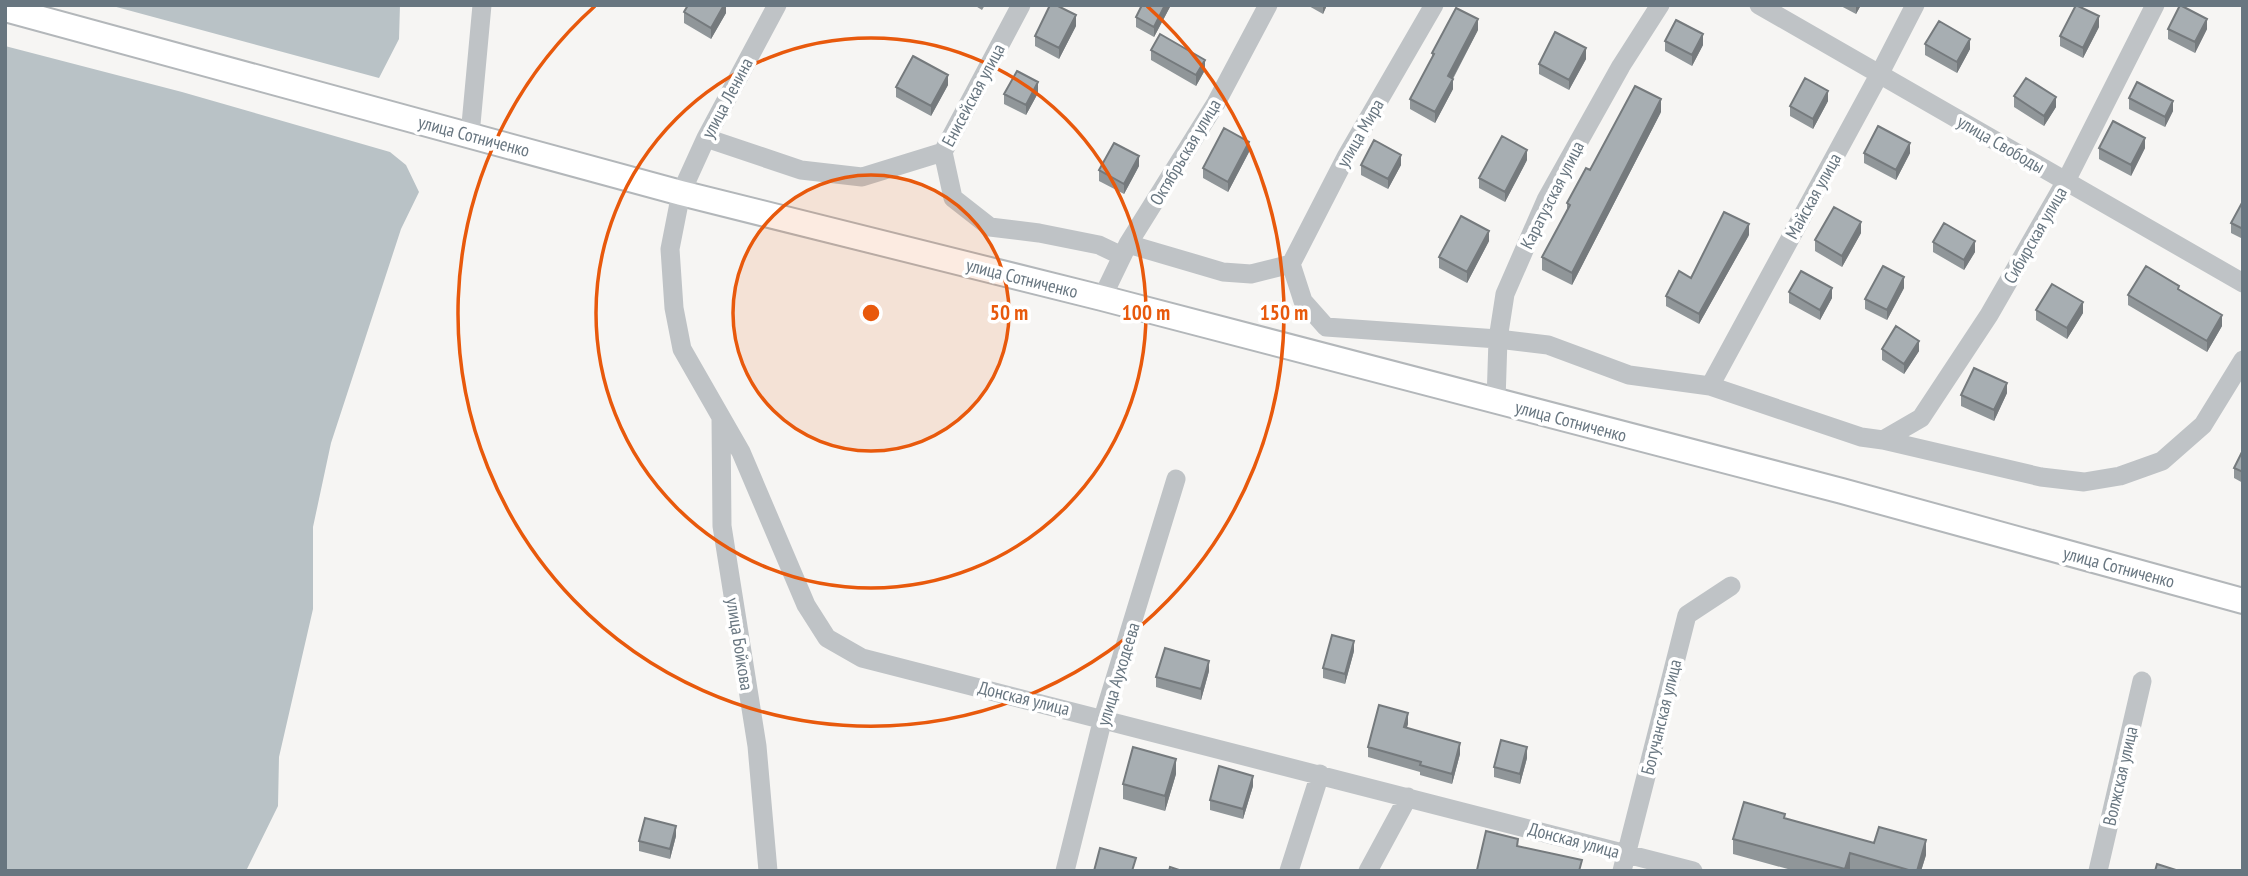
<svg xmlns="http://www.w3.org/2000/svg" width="2248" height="876" font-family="'PT Sans Narrow',sans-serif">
<rect width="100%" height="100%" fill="#f6f5f3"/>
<path fill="#b9c2c6" d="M109,5H400L399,39L379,78Z
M5,46L182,92L390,152L406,165L419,192L401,229L331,443L313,527V609L279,757L278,806L246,871H5Z"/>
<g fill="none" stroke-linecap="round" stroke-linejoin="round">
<g stroke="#b3b7ba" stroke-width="28">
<path id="major" d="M5,9L681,193L1102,298L1842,491L2243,601"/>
</g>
<path stroke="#bfc3c6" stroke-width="19" d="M777,5L706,138L681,193L670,249L674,308L682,349L741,452L806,605L827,638L862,658L1693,871
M1759,5L2243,283
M470,135L482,5
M706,138L801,170L862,177L943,152L1021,5
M943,152L953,198L990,227L1039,233L1099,245L1122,256
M1128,244L1223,272L1251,274L1291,264
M1291,264L1303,301L1326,327L1498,339L1548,345L1629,375L1710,386L1861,437L1883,440L2041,477L2084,482L2120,476L2162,461L2203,425L2243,360
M1291,264L1346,157L1434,5
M1102,298L1128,244L1216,103L1268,5
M1710,386L1879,75L1915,5
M1496,401L1498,339L1505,294L1546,200L1621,66L1660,5
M721,417L722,526L757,746L768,871
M1883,440L1921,418L1989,315L2066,181L2155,5
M1065,871L1103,718L1176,479
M1289,871L1320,774
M1368,871L1408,797
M1622,871L1687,615L1731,586
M2098,871L2142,681"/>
<use href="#major" stroke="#fff" stroke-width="24"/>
</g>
<path fill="#909699" d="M726,5V13L711,39L684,23V12Z
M974,5H985L982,10Z
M1171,5L1154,37L1136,27V17Z
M1307,5H1327L1323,14Z
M1839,5H1861L1856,14Z
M1076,26L1059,59L1035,46V36Z
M2099,27L2083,58L2060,46V36Z
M2168,29H2207L2195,53L2168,39Z
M1478,30L1453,79V89L1435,123L1410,109V99L1432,58V53Z
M1665,41L1703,45L1692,66L1665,51Z
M1925,44L1970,49L1957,73L1925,55Z
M1151,50L1205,70L1196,86L1151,60Z
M1586,59L1569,90L1539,74V64Z
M948,85L931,116L896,97V87Z
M1038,93L1026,115L1004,104V94Z
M2014,96L2056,107L2044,126L2014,107Z
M2129,98L2173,111L2165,127L2129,109Z
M1828,101L1813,129L1790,116V106Z
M1661,112L1572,285L1542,270V257L1567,210V203L1590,170Z
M2099,148H2145L2131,176L2099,159Z
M1249,152L1228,192L1203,178V168Z
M1864,153H1910L1896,180L1864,163Z
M1527,160L1505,202L1479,188V178Z
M1361,165H1401L1388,189L1361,175Z
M1139,166L1124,194L1099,181V170Z
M2243,201V239L2231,233V223Z
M1861,233L1842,267L1815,251V240Z
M1749,235L1699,324L1666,306V296Z
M1489,241L1467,283L1439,268V257Z
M1933,242L1975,252L1964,270L1933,252Z
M1904,288L1887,320L1865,309V299Z
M2179,290L2222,326L2207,352L2128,305V295Z
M1789,292L1832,298L1820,320L1789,303Z
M2036,310L2083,313L2067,339L2036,320Z
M1882,349L1919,351L1904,374L1882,360Z
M2007,393L1994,421L1961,406V395Z
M2243,450V483L2234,478V468Z
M1354,651L1345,684L1323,678V668Z
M1209,671L1201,700L1156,687V677Z
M1408,724L1406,728L1460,754L1452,784L1420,775V772L1368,757V747Z
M1527,758L1520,784L1494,777V767Z
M1176,774L1165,811L1123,799V784Z
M1253,786L1243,819L1210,810V800Z
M1785,818L1874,843L1926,855L1921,871H1857L1850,869L1849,871H1795L1733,854V839Z
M676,836L670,859L639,851V841Z"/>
<path fill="#757a7d" d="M724,5H726V13L711,39V28Z
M1165,5H1171L1154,37V27Z
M1323,5H1327L1323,14Z
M1856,5H1861L1856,14Z
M1076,15V26L1059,59V48Z
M2099,16V27L2083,58V48Z
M1478,19V30L1448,87V76Z
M2207,19V29L2195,53V42Z
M1703,34V45L1692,66V55Z
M1970,39V49L1957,73V62Z
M1586,48V59L1569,90V80Z
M1205,60V70L1196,86V75Z
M948,75V85L931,116V106Z
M1453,79V89L1435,123V112Z
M1038,82V93L1026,115V105Z
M1828,91V101L1813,129V119Z
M2056,97V107L2044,126V116Z
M1661,99V112L1572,285V273Z
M2173,101V111L2165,127V117Z
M2145,138V148L2131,176V165Z
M1249,142V152L1228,192V182Z
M1910,143V153L1896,180V170Z
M1527,150V160L1505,202V192Z
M1401,155V165L1388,189V179Z
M1139,156V166L1124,194V184Z
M1861,222V233L1842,267V256Z
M1749,224V235L1699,324V314Z
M1489,231V241L1467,283V272Z
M1975,241V252L1964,270V260Z
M1904,277V288L1887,320V310Z
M1832,288V298L1820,320V310Z
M2083,302V313L2067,339V328Z
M2222,315V326L2207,352V341Z
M1919,341V351L1904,374V364Z
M2007,383V393L1994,421V410Z
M1354,641V651L1345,684V674Z
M1209,661V671L1201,700V689Z
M1408,713V724L1404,737V727Z
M1460,743V754L1452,784V774Z
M1527,747V758L1520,784V774Z
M1176,759V774L1165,811V796Z
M1253,776V786L1243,819V809Z
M676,826V836L670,859V849Z
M1926,840V855L1921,871H1917Z
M1850,853V869L1849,871H1845Z"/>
<path fill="#a7aeb2" stroke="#757a7d" stroke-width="2" d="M688,5H724L711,28L684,12Z
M1050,5H1056L1076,15L1059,48L1035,36Z
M1142,5H1165L1154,27L1136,17Z
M2076,5L2099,16L2083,48L2060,36Z
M2180,5L2207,19L2195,42L2168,29Z
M1456,8L1478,19L1448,76L1453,79L1435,112L1410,99L1434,54L1432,53Z
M1676,20L1703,34L1692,55L1665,41Z
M1939,21L1970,39L1957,62L1925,44Z
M1555,32L1586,48L1569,80L1539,64Z
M1160,34L1205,60L1196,75L1151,50Z
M913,56L948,75L931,106L896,87Z
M1017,71L1038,82L1026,105L1004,94Z
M1805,78L1828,91L1813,119L1790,106Z
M2026,78L2056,97L2044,116L2014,96Z
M2137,82L2173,101L2165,117L2129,98Z
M1635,86L1661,99L1572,273L1542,257L1570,205L1567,203L1586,168L1590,170Z
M2113,121L2145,138L2131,165L2099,148Z
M1878,126L1910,143L1896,170L1864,153Z
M1224,128L1249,142L1228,182L1203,168Z
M1502,136L1527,150L1505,192L1479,178Z
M1374,140L1401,155L1388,179L1361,165Z
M1114,143L1139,156L1124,184L1099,170Z
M2243,201V229L2231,223Z
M1834,207L1861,222L1842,256L1815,240Z
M1724,212L1749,224L1699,314L1666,296L1679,271L1691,278Z
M1461,216L1489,231L1467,272L1439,257Z
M1944,223L1975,241L1964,260L1933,242Z
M1883,266L1904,277L1887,310L1865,299Z
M2146,266L2179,286L2178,289L2222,315L2207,341L2128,295Z
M1801,271L1832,288L1820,310L1789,292Z
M2052,284L2083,302L2067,328L2036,310Z
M1896,326L1919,341L1904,364L1882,349Z
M1974,368L2007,383L1994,410L1961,395Z
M2243,450V472L2234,468Z
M1332,635L1354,641L1345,674L1323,668Z
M1165,648L1209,661L1201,689L1156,677Z
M1379,705L1408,713L1404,727L1460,743L1452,774L1420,765L1421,762L1368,747Z
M1501,740L1527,747L1520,774L1494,767Z
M1133,747L1176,759L1165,796L1123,784Z
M1219,766L1253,776L1243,809L1210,800Z
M1744,802L1785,814L1784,818L1874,843L1879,827L1926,840L1917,871H1912L1850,853L1845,869L1733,839Z
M645,818L676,826L670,849L639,841Z
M1486,831L1518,839L1517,846L1582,860L1579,871L1477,870Z
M1100,848L1136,858L1132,871H1094Z
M2157,864L2179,871H2155Z
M1170,867L1182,871H1169Z"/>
<circle cx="871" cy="313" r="138" fill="#e8590c" fill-opacity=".12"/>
<g fill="none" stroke="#e8590c" stroke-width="3.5">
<circle cx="871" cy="313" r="138"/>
<circle cx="871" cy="313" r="275"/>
<path d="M1147 6A413 413 0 1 1 595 6"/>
</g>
<g text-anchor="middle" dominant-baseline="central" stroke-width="7" stroke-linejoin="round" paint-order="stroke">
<g font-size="18" fill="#687680" stroke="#fff">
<text transform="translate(973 95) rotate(-62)">Енисейская улица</text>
<text transform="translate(727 98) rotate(-62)">улица Ленина</text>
<text transform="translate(1360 133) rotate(-60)">улица Мира</text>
<text transform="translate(474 136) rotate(15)">улица Сотниченко</text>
<text transform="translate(2001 144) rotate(30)">улица Свободы</text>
<text transform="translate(1185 152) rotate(-59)">Октябрьская улица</text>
<text transform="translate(1552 195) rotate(-63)">Каратузская улица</text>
<text transform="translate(1813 196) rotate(-61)">Майская улица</text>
<text transform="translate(2035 235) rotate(-60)">Сибирская улица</text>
<text transform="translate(1022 278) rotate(14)">улица Сотниченко</text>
<text transform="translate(1571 421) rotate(15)">улица Сотниченко</text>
<text transform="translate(2119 567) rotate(15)">улица Сотниченко</text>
<text transform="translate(740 644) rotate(81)">улица Бойкова</text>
<text transform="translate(1118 674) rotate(-73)">улица Ауходеева</text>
<text transform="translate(1024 698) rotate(14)">Донская улица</text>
<text transform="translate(1661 717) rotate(-76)">Богучанская улица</text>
<text transform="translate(2120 776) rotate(-77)">Волжская улица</text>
<text transform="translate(1574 840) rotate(15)">Донская улица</text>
</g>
</g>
<circle cx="871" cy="313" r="10" fill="#e8590c" stroke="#fff" stroke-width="3.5"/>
<g font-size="21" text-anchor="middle" font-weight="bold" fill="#e8590c" stroke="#fff" stroke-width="7" stroke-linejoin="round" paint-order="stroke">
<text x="1009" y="320">50 m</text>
<text x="1146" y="320">100 m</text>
<text x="1284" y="320">150 m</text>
</g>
<rect width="2248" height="876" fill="none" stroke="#687680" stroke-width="14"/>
</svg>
